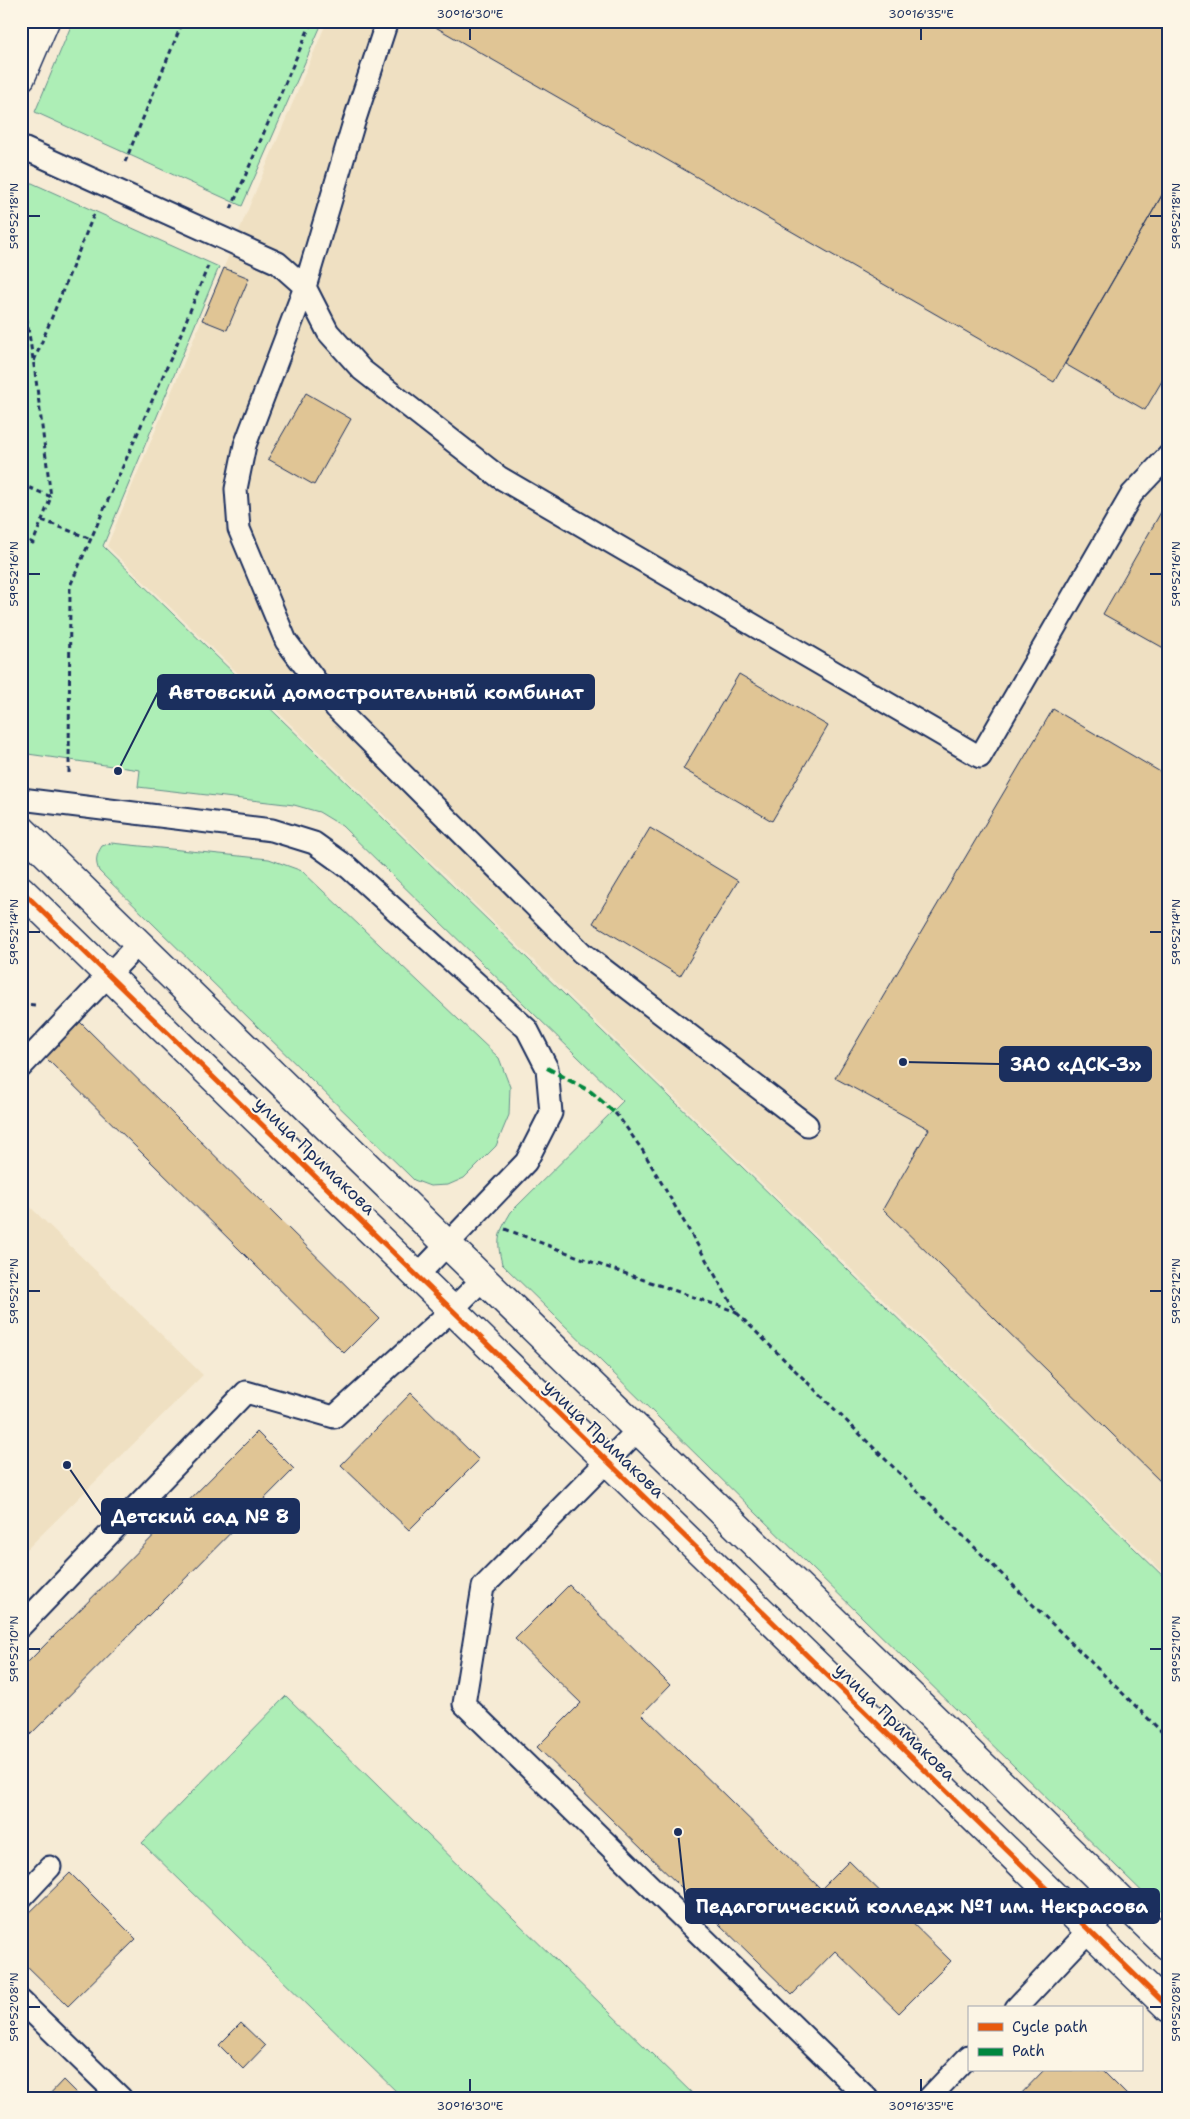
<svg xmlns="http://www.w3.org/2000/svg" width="1190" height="2119" font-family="'Shantell Sans',sans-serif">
<rect width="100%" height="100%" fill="#f6ebd5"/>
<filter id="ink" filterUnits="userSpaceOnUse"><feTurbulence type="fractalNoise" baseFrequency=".02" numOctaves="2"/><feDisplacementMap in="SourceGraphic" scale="10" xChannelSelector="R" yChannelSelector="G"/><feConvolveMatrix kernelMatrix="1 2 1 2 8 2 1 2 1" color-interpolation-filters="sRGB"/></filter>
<g filter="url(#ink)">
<path fill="#efe0c2" d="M327,21H1169V1578L107,546Z
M21,1198L203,1375L21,1555Z"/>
<path fill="#adeeb6" stroke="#648e8a" d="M73,21H323L242,206L35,112Z
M21,183H32L219,267L103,546L1169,1582V1918L502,1264C496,1239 498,1234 511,1212L623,1101L342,826L319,812L294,805L138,787L140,770L21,753Z
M111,843L269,859L302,871L499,1058L510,1087L509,1115L496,1146L464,1178L448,1185L430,1186L414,1180L99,871C95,861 96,855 102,846Z
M286,1696L697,2098H403L142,1843Z"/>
<path fill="#e0c595" stroke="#1b2f5e" d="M425,21H1169V183L1054,382Z
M1169,183V369L1145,410L1065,364Z
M224,268L249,278L227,330L202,320Z
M306,393L351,419L314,485L268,459Z
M1169,498V651L1103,614Z
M739,674L828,726L772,821L683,769Z
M1053,709L1169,777V1488L1164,1485L883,1209L929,1129L835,1078Z
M650,828L738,881L680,976L593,923Z
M80,1022L379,1318L344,1353L45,1057Z
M411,1393L479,1460L409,1530L341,1465Z
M257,1432L294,1469L21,1744V1669Z
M569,1585L670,1685L642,1714L821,1889L849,1861L951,1961L899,2013L835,1951L792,1995L537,1747L581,1703L515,1639Z
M70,1873L136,1939L68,2006L21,1960V1921Z
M241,2023L265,2046L243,2069L219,2045Z
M1044,2070H1102L1130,2098H1017Z
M63,2080L81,2098H46Z"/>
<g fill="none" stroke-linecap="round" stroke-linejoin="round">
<g stroke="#1b2f5e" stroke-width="25">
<path id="service" d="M387,21L354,122L305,287L245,445L236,489L239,529L286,641L336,708L582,953L807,1125
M21,147L278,263L305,287L328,332L362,370L499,477L980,757L1132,494L1169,455
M21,799L272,830L314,843L349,868L527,1029L547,1068L551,1113L526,1162L417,1276
M21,1067L139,943
M638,1430L483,1587L464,1704L867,2098
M21,1626L246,1392L334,1417L452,1310L483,1279
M21,1898L50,1867
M21,2001L121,2098
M1016,2008L1119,1899
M929,2098L969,2056"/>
</g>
<g stroke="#1b2f5e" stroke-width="31">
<path id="minor" d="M21,77L45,21
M21,829L1169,1947
M21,890L1169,2008"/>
</g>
<path stroke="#1b2f5e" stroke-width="3" stroke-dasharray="5 4" stroke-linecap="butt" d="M125,162L183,21
M231,209L312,21
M21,283L35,372L51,497
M34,361L94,214
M21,484L51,497L33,543L21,538
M42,520L91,539
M69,773L70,586L174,351L208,266
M21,1004L36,1005
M615,1113L621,1120L643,1151L737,1313L1169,1739
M505,1229L589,1261L737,1312"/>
<use href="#service" stroke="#fcf5e5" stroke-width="21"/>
<use href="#minor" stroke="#fcf5e5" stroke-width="28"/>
<path stroke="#00873e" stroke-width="4" stroke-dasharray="8 4" stroke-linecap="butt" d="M547,1068L591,1092L615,1113"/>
<g stroke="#fcf5e5" stroke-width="8">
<path id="cycleway" d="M21,890L1169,2008"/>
</g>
<use href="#cycleway" stroke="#e8590c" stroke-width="5"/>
</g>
</g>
<path fill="none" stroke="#1b2f5e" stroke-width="2" d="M470,28V40M921,28V40M28,216H40M1150,216H1162M28,574H40M1150,574H1162M28,932H40M1150,932H1162M28,1291H40M1150,1291H1162M28,1649H40M1150,1649H1162M28,2007H40M1150,2007H1162M470,2079V2092M921,2079V2092"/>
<g text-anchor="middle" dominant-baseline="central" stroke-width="4" stroke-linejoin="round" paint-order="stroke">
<g font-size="18" fill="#1b2f5e" stroke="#fcf5e5">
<text transform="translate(315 1156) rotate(44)">улица Примакова</text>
<text transform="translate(604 1439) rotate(44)">улица Примакова</text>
<text transform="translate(895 1722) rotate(44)">улица Примакова</text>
</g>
</g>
<path fill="none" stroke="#1b2f5e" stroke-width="2" d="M118 771L158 692M903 1062L1000 1064M67 1465L102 1516M678 1832L686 1906"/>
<g fill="#1b2f5e" stroke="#fcf5e5" stroke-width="2">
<circle cx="118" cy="771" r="5"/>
<circle cx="903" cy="1062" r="5"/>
<circle cx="67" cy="1465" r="5"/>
<circle cx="678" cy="1832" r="5"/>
</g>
<g fill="#1b2f5e" stroke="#1b2f5e" stroke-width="2">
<rect x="158" y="675" width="436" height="34" rx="5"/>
<rect x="1000" y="1047" width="151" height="34" rx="5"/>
<rect x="102" y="1499" width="197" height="34" rx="5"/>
<rect x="686" y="1889" width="473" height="34" rx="5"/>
</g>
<g font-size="19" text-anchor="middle" font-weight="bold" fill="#fff">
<text x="376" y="699">Автовский домостроительный комбинат</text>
<text x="1076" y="1071">ЗАО «ДСК-3»</text>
<text x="200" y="1523">Детский сад № 8</text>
<text x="922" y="1913">Педагогический колледж №1 им. Некрасова</text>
</g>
<rect width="1190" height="2119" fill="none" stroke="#fcf5e5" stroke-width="55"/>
<rect x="968" y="2006" width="175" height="65" fill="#fcf5e5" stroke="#a2a6af"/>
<rect x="978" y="2023" width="25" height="8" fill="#e8590c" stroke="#a2a6af"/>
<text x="1012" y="2032" font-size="15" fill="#1b2f5e">Cycle path</text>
<rect x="978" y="2048" width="25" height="8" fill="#00873e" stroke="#a2a6af"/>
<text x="1012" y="2056" font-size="15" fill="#1b2f5e">Path</text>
<rect x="28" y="28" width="1134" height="2064" fill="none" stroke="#1b2f5e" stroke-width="2"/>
<g font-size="12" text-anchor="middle" fill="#1b2f5e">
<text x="470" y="18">30°16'30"E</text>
<text x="921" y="18">30°16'35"E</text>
<text transform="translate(14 216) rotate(-90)" y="4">59°52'18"N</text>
<text transform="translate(1176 216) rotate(-90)" y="4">59°52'18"N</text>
<text transform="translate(14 574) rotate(-90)" y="4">59°52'16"N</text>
<text transform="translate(1176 574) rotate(-90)" y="4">59°52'16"N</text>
<text transform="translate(14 932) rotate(-90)" y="4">59°52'14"N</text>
<text transform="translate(1176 932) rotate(-90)" y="4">59°52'14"N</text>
<text transform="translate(14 1291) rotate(-90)" y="4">59°52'12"N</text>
<text transform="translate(1176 1291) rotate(-90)" y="4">59°52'12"N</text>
<text transform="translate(14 1649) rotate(-90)" y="4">59°52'10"N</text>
<text transform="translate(1176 1649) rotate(-90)" y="4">59°52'10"N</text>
<text transform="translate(14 2007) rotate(-90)" y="4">59°52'08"N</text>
<text transform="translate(1176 2007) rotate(-90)" y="4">59°52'08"N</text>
<text x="470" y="2110">30°16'30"E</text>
<text x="921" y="2110">30°16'35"E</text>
</g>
</svg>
